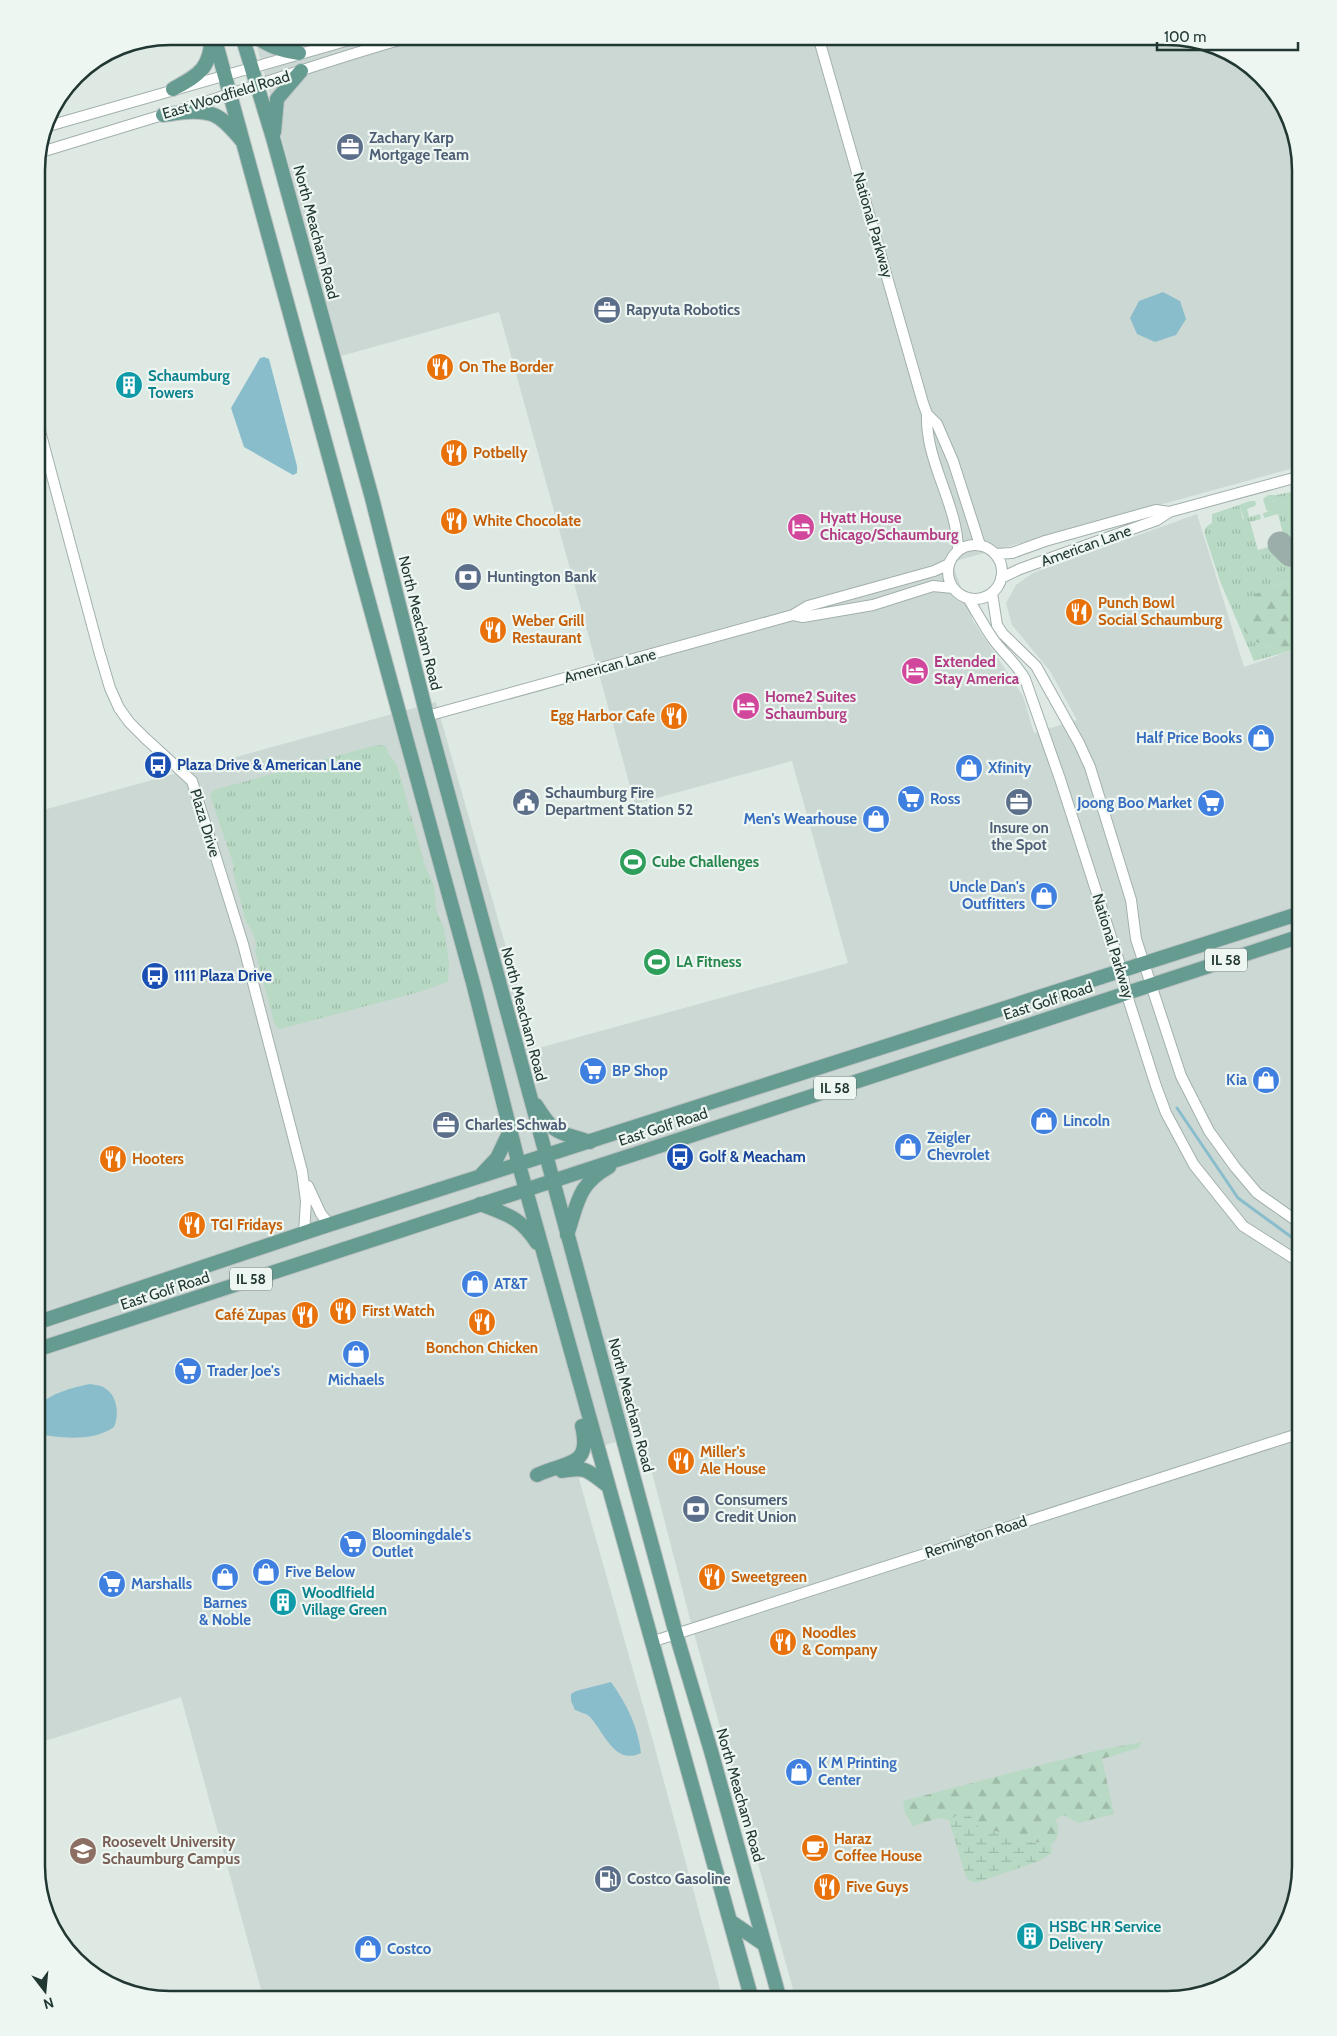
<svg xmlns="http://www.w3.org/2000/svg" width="1337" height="2036" font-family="Cabin,sans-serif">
<defs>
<pattern id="grass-tufts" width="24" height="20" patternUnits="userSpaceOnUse" patternTransform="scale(1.25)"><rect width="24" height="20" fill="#b8d9c3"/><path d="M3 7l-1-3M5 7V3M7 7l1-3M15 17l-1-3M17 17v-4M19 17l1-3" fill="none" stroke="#9ebba8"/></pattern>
<pattern id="forest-firs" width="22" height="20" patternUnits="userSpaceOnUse" patternTransform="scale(1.25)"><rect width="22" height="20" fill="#b8d9c3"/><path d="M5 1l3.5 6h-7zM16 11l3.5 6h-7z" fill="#9ebba8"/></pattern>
<pattern id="wetland-marsh" width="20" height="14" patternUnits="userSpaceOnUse" patternTransform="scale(1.25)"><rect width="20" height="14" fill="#b8d9c3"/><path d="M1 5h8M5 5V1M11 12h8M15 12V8" fill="none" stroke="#9ebba8"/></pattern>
</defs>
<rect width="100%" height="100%" fill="#dee9e4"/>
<path fill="#ccd8d4" d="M254,36L1176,37L1234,54L1283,103L1301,170V466L952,562L973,621L1023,696L1034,733L1077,720L1050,671L1012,625L1006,603L1016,585L1033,573L1197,514L1244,667L1301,647V1867L1283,1933L1234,1982L1167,2000H796L690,1619L642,1434L573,1455L574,1461L653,1741L723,2000H264L181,1697L36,1744V812L436,702L535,1049L848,963L792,761L635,804L499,312L341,356Z"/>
<path fill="url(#grass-tufts)" d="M1301,490V577L1255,594L1256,642L1286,652L1254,661L1220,581L1204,532L1206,527L1212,523V514L1239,505L1243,519L1260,514L1261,519L1250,522L1258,550L1279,544L1289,555L1286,556L1287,561L1297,558L1296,553L1292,554L1282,544L1285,542L1278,514L1264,518L1263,513L1268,512L1271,503L1276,500V495Z
M377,745L386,746L389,755L397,765L425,866L434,886L436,909L444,929L449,962L448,982L419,992L280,1029L275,1025L273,1018L255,951C258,941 252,929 246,922L233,872L234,866L210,795L214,790Z"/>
<path fill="url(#forest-firs)" d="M1301,577V647L1286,652L1256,642L1244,631L1246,611L1255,594Z
M1142,1742L1138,1748L1102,1759L1114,1814L1078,1823L1064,1815L1056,1819C1059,1831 1060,1836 1051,1845C1044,1842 1038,1843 1031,1842C1013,1837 999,1829 980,1830L973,1818L956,1816L949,1820L939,1818L913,1826L905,1813L903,1801L1099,1750Z"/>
<path fill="url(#wetland-marsh)" d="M966,1815L973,1818L980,1830C1000,1829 1012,1837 1031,1842C1038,1843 1044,1842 1051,1845L1052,1853L1039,1861L979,1882H972L966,1877L949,1820L956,1816Z"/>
<path fill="#b8d9c3" d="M1268,495H1276L1277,499L1271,503V507L1267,512L1263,499Z
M1250,501H1255L1256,504L1255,506L1247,509L1249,517L1245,521L1239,505Z"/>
<path fill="#89bdcb" d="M1163,292L1180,301L1186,319L1176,335L1155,342L1137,334L1130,318L1139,301Z
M264,357L269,359L297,466V473L293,475L244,447L231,408L260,358Z
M90,1384C95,1385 102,1385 106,1389C118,1397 119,1416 114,1427C93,1442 61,1438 36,1434C36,1427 35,1417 37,1410C44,1394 75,1387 90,1384Z
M611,1682C626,1703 638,1726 641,1753C614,1766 604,1731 589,1716C585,1713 579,1712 575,1710L571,1701V1694L576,1691Z"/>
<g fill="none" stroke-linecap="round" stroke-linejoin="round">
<path stroke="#89bdcb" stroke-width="3" d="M1177,1108L1238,1198L1301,1244"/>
<path stroke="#9caea9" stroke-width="25" d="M1280,544L1290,554"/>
<g stroke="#a2b0ab" stroke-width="12">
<path id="minor" d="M818,36L923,403L927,414L937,424L953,461L980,545
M183,109C260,85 336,57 414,36
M45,127L363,36
M38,153L169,113
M927,414C925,462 958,504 958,551
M36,416L99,651L110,688L119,708L129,722L145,738L192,781L243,944L302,1171L306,1201L304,1234
M948 572a27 27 0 1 1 54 0a27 27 0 1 1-54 0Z
M996,554L1012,553L1045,541L1156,510L1169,512
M1001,578L1020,569L1157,520L1169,512L1301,476
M992,593L997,625L1003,634L1036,666L1079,743L1090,767L1131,900L1136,939L1181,1076L1209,1131L1235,1167L1257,1193L1301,1224
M968,598C976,611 984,626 993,639C1003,653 1016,663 1025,679L1060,779L1122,971L1126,992L1156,1086L1166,1113L1194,1165L1243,1226L1301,1263
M793,615L803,617L873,605L933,586L953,588
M427,716L775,620L793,615L808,606L934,571L949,564
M308,1186L321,1214L330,1225
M651,1642L1301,1433"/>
</g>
<g stroke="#bcc3c2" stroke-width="16">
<path id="major" d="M214,36L473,983L519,1165L752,2000
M242,36L273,138L372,498L427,716L676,1634L711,1751L780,2000
M256,36C268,47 284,51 299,53
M173,89C200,74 210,69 212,36
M163,115C179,113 198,109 214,115C226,120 235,133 243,142
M274,132L277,99L301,71
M536,1105C556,1137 558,1131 590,1142
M480,1176L497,1158L511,1129
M480,1204C508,1215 520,1217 537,1243
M567,1235C578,1203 577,1185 609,1167
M36,1323L319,1228L1301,913
M36,1350L1301,936
M562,1471C587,1466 588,1471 608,1486
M537,1475C566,1461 592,1468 582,1426
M730,1921L765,1945"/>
</g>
<use href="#minor" stroke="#fff" stroke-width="10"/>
<use href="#major" stroke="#659b91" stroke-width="14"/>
</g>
<defs>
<g id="office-disc" transform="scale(1.4375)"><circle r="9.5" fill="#5c6f8a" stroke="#eef6f2"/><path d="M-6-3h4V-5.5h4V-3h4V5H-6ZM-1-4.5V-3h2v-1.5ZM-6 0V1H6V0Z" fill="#fff"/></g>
<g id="restaurant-disc" transform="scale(1.4375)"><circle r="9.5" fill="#e8710a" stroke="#eef6f2"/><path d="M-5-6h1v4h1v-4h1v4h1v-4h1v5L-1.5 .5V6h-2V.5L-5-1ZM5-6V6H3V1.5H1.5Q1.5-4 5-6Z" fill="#fff"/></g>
<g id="building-disc" transform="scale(1.4375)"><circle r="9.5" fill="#0f9aa8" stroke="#eef6f2"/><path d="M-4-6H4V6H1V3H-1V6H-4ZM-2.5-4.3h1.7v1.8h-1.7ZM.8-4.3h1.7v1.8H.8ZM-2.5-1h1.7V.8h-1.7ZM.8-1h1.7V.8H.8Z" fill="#fff"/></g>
<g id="hotel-disc" transform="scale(1.4375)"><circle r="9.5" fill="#d1479c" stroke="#eef6f2"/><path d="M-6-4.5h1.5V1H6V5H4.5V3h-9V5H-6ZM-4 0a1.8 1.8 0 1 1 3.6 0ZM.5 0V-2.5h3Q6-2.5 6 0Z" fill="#fff"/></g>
<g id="bank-disc" transform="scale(1.4375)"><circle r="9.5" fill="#5c6f8a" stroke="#eef6f2"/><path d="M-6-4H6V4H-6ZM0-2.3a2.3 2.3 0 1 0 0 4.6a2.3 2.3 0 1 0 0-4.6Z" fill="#fff"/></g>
<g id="shop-disc" transform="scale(1.4375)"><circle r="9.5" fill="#3f7fe0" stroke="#eef6f2"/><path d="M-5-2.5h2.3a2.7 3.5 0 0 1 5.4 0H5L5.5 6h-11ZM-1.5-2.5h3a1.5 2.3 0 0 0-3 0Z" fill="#fff"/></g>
<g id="bus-disc" transform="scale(1.4375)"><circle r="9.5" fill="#1a4fb4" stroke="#eef6f2"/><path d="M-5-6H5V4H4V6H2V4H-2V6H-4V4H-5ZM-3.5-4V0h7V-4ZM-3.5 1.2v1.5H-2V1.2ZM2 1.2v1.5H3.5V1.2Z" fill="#fff"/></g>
<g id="supermarket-disc" transform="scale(1.4375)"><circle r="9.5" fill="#3f7fe0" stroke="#eef6f2"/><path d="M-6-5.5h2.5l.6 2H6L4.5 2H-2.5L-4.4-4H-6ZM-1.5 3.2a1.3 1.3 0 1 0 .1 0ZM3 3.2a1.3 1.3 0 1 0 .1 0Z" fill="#fff"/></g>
<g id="civic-disc" transform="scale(1.4375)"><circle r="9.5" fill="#5c6f8a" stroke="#eef6f2"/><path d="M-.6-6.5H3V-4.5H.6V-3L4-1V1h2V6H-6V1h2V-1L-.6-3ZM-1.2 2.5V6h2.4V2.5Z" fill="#fff"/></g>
<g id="stadium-disc" transform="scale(1.4375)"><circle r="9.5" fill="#2e9e5b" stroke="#eef6f2"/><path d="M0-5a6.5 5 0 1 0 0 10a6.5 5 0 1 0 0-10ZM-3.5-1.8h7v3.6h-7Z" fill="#fff"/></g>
<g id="cafe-disc" transform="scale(1.4375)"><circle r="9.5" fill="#e8710a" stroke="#eef6f2"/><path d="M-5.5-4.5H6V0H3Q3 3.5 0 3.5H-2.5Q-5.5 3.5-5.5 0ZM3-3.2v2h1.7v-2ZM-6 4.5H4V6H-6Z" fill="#fff"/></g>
<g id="university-disc" transform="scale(1.4375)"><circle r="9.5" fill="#8d6e63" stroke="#eef6f2"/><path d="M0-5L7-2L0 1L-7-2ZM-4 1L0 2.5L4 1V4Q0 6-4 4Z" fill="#fff"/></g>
<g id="fuel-disc" transform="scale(1.4375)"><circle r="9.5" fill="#5c6f8a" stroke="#eef6f2"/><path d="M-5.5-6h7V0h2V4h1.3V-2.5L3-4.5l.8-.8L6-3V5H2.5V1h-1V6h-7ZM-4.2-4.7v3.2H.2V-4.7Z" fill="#fff"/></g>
</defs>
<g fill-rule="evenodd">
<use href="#office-disc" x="350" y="147"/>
<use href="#office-disc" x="607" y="310"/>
<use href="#restaurant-disc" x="440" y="367"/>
<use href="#building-disc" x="129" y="385"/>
<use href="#restaurant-disc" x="454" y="453"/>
<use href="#restaurant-disc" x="454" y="521"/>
<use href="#hotel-disc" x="801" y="527"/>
<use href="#bank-disc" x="468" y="577"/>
<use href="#restaurant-disc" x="1079" y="612"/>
<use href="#restaurant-disc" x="493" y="630"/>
<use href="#hotel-disc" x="915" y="671"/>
<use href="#hotel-disc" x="746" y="706"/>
<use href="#restaurant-disc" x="674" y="716"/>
<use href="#shop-disc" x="1261" y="738"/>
<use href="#bus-disc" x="158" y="765"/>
<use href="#shop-disc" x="969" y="768"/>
<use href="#supermarket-disc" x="911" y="799"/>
<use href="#civic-disc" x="526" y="802"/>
<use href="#office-disc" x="1019" y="802"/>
<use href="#supermarket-disc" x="1211" y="803"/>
<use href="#shop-disc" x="876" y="819"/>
<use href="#stadium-disc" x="633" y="862"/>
<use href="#shop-disc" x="1044" y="896"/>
<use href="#stadium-disc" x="657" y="962"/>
<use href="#bus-disc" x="155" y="976"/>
<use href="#supermarket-disc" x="593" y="1071"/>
<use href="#shop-disc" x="1266" y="1080"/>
<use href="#shop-disc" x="1044" y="1121"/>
<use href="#office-disc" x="446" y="1125"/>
<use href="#shop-disc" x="908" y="1147"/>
<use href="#bus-disc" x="680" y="1157"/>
<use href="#restaurant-disc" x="113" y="1159"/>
<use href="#restaurant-disc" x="192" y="1225"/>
<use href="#shop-disc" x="475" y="1284"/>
<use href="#restaurant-disc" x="343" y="1311"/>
<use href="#restaurant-disc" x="305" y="1315"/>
<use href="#restaurant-disc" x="482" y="1322"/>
<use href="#shop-disc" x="356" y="1354"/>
<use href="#supermarket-disc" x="188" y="1371"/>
<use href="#restaurant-disc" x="681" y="1461"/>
<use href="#bank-disc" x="696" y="1509"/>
<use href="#supermarket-disc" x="353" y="1544"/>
<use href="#shop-disc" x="266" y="1572"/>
<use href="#shop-disc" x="225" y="1577"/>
<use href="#restaurant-disc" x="712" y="1577"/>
<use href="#supermarket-disc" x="112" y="1584"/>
<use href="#building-disc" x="283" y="1602"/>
<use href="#restaurant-disc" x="783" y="1642"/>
<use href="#shop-disc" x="799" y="1772"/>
<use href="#cafe-disc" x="815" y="1848"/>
<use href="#university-disc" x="83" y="1851"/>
<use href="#fuel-disc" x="608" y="1879"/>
<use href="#restaurant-disc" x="827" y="1887"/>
<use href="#building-disc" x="1030" y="1936"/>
<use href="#shop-disc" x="368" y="1949"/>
</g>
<g text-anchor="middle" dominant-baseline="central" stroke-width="4.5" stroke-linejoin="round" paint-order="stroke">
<g fill="#eef6f2" stroke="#5e706c" stroke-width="1">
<rect x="1205" y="948.5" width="42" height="23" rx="4"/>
<rect x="814" y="1076.5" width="42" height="23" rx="4"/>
<rect x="230" y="1267.5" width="42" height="23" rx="4"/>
</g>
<g font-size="14" font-weight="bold" fill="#213732">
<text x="1226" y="960">IL 58</text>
<text x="835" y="1088">IL 58</text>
<text x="251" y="1279">IL 58</text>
</g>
<g font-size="15" fill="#213732" stroke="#eef6f2">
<text transform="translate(226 95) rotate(-17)">East Woodfield Road</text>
<text transform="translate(873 225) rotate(74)">National Parkway</text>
<text transform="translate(316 232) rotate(75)">North Meacham Road</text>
<text transform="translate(1086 546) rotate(-20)">American Lane</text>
<text transform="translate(420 623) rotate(76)">North Meacham Road</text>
<text transform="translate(610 666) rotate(-15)">American Lane</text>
<text transform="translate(205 823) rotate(73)">Plaza Drive</text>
<text transform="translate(1113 946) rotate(73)">National Parkway</text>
<text transform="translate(1048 1001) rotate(-18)">East Golf Road</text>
<text transform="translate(524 1014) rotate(75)">North Meacham Road</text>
<text transform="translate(663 1127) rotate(-18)">East Golf Road</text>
<text transform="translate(165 1291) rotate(-18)">East Golf Road</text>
<text transform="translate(631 1405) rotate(75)">North Meacham Road</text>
<text transform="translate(976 1537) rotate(-18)">Remington Road</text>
<text transform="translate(740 1795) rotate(74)">North Meacham Road</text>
</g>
<g font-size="15" font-weight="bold" fill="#4e5e75" stroke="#eef6f2" text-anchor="start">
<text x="369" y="138">Zachary Karp<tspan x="369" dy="17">Mortgage Team</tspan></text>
<text x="626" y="310">Rapyuta Robotics</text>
<text x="487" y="577">Huntington Bank</text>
<text x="545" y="793">Schaumburg Fire<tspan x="545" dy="17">Department Station 52</tspan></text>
<text x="1019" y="828" text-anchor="middle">Insure on<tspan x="1019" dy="17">the Spot</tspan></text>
<text x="465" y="1125">Charles Schwab</text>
<text x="715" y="1500">Consumers<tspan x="715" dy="17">Credit Union</tspan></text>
<text x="627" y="1879">Costco Gasoline</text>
</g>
<g font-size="15" font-weight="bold" fill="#c56008" stroke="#eef6f2" text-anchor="start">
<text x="459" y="367">On The Border</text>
<text x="473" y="453">Potbelly</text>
<text x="473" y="521">White Chocolate</text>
<text x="1098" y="603">Punch Bowl<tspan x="1098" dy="17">Social Schaumburg</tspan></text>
<text x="512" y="621">Weber Grill<tspan x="512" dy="17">Restaurant</tspan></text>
<text x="655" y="716" text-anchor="end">Egg Harbor Cafe</text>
<text x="132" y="1159">Hooters</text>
<text x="211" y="1225">TGI Fridays</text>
<text x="362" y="1311">First Watch</text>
<text x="286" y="1315" text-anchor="end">Café Zupas</text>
<text x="482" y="1348" text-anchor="middle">Bonchon Chicken</text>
<text x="700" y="1452">Miller's<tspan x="700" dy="17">Ale House</tspan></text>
<text x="731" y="1577">Sweetgreen</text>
<text x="802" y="1633">Noodles<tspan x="802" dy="17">&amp; Company</tspan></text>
<text x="834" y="1839">Haraz<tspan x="834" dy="17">Coffee House</tspan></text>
<text x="846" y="1887">Five Guys</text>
</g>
<g font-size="15" font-weight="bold" fill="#0d838f" stroke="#eef6f2" text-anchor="start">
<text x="148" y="376">Schaumburg<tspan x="148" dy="17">Towers</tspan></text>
<text x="302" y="1593">Woodlfield<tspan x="302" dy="17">Village Green</tspan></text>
<text x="1049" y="1927">HSBC HR Service<tspan x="1049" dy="17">Delivery</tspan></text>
</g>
<g font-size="15" font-weight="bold" fill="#b23c85" stroke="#eef6f2" text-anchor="start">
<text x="820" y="518">Hyatt House<tspan x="820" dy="17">Chicago/Schaumburg</tspan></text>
<text x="934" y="662">Extended<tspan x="934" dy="17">Stay America</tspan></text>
<text x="765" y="697">Home2 Suites<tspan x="765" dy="17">Schaumburg</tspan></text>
</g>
<g font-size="15" font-weight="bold" fill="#366cbe" stroke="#eef6f2" text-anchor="start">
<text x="1242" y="738" text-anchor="end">Half Price Books</text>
<text x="988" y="768">Xfinity</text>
<text x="930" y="799">Ross</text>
<text x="1192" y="803" text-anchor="end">Joong Boo Market</text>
<text x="857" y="819" text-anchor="end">Men's Wearhouse</text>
<text x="1025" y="887" text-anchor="end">Uncle Dan's<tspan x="1025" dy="17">Outfitters</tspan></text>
<text x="612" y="1071">BP Shop</text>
<text x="1247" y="1080" text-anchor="end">Kia</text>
<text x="1063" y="1121">Lincoln</text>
<text x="927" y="1138">Zeigler<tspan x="927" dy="17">Chevrolet</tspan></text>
<text x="494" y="1284">AT&amp;T</text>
<text x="207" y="1371">Trader Joe's</text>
<text x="356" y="1380" text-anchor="middle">Michaels</text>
<text x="372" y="1535">Bloomingdale's<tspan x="372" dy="17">Outlet</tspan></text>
<text x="285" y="1572">Five Below</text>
<text x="131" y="1584">Marshalls</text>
<text x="225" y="1603" text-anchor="middle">Barnes<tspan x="225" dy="17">&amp; Noble</tspan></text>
<text x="818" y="1763">K M Printing<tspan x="818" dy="17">Center</tspan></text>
<text x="387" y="1949">Costco</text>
</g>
<g font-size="15" font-weight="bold" fill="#164399" stroke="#eef6f2" text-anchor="start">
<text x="177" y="765">Plaza Drive &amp; American Lane</text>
<text x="174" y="976">1111 Plaza Drive</text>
<text x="699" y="1157">Golf &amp; Meacham</text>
</g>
<g font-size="15" font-weight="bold" fill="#27864d" stroke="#eef6f2" text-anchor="start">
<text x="652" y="862">Cube Challenges</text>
<text x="676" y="962">LA Fitness</text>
</g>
<g font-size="15" font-weight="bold" fill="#785e54" stroke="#eef6f2" text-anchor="start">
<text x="102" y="1842">Roosevelt University<tspan x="102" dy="17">Schaumburg Campus</tspan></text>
</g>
</g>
<path d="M0 0H1337V2036H0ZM170 45H1167A125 125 0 0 1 1292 170V1866A125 125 0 0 1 1167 1991H170A125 125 0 0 1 45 1866V170A125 125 0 0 1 170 45Z" fill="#eef6f2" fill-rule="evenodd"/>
<path fill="none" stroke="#213732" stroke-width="2.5" d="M170 45H1167A125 125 0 0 1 1292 170V1866A125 125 0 0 1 1167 1991H170A125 125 0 0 1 45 1866V170A125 125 0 0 1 170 45Z"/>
<g transform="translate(45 1991) rotate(164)" stroke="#eef6f2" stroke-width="4" paint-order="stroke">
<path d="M0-4L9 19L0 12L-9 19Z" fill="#213732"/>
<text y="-8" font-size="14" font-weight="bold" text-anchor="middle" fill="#213732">N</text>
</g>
<path d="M1157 42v8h141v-8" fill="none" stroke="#213732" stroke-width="2.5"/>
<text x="1164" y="42" font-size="15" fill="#213732" stroke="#eef6f2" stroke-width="4" paint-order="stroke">100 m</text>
</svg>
